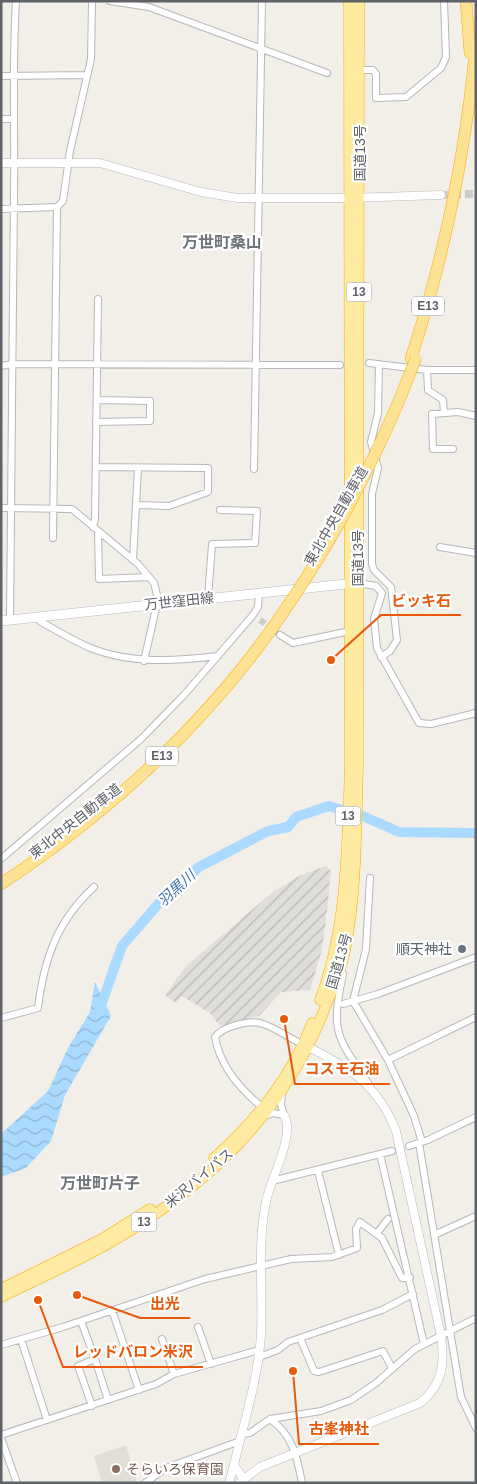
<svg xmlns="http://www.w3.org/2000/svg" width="477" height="1484" font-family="Helvetica,'Noto Sans JP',sans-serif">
<defs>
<pattern id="industrial-furrows" width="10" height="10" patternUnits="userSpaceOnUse" patternTransform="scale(1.25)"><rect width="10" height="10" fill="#e0deda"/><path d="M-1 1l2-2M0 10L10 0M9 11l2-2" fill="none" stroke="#b9b8b5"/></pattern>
<pattern id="water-waves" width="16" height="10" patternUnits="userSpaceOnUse" patternTransform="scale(1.25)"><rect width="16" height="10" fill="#aadaff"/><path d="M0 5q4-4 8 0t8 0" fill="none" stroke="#8eb4d2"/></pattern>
</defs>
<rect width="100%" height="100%" fill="#f1efe8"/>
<path fill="url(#industrial-furrows)" d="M326,866L331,871L327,911L322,950L310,990L281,992L259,1016L220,1026L211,1014L182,996L176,1003L165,995L186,966L273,892L301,875Z"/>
<path fill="#e1ded6" d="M126,1445L137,1483H102L94,1456Z"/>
<path fill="url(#water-waves)" d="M95,982L111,1016L65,1095L51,1141L26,1168L1,1177V1134L48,1091L68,1048L90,1012Z"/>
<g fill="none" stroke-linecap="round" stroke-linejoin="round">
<path stroke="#aadaff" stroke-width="10" d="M99,1011L122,946L160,902L199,867L268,831L288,827L296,817L329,806L365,817L399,832L476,833"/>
<path stroke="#ccccc8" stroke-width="6" stroke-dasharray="6 3" stroke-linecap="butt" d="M260,620L280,635"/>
<path stroke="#ccccc8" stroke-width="8" stroke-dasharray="8 4" stroke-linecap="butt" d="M441,195L476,194"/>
<g stroke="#b5b8bc" stroke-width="8">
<path id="minor" d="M110,1L149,7L327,73
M360,70H373L376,74V98L406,97L441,68L446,57L444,1
M1,76L87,75
M1,119H14
M1,209L57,207
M369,363L427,370H476
M379,364L378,413L371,442L378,468L372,494V564L374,570L391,587L392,595L397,640L390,651L381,657
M1,366L12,364L340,365
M427,370L428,390L443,400L444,413
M96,422L150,421V401L98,400
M453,449H433L432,414L458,412L476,416
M96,467L208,468V492L169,506L137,505
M254,469L262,1
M1,508L72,509L138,564L154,583L159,603
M93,527L95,519L98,299
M98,531L99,579L149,577
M53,538L57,207L63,201L70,151L91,59L92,1
M440,547L476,553
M133,560L138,468
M358,583L376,586L382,593L374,619L377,648L419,723L431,724L476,713
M208,598L212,544L255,543L257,511L220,510
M37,617L41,622C58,631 75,642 93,649C133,664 176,661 218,656
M10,620C10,478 12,336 14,194C15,129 12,65 16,1
M280,635L293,643L350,631
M144,661L157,604
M1,859L141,739L184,695L253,615L258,607L259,592
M370,878L366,949L353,1001L388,1060L414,1116L422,1142
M343,974C330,1035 337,1036 370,1086
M343,1004L378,994L476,957
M1,1018L38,1008C44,959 57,921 94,887
M388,1060L476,1017
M262,1107C240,1089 220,1066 215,1037C222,1027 250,1019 263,1024C276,1028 289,1038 302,1044
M265,1116L273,1113L284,1115L281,1105L282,1093
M419,1143L461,1397L476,1428
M409,1146L428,1140L476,1117
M380,1154L424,1344
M318,1171L339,1255
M272,1181L392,1151
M377,1233L388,1219
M434,1235L476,1216
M112,1310L139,1390
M81,1321L95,1359
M198,1327L211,1364
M300,1338L314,1371L319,1372L383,1351L392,1368
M21,1339L47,1420
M162,1339L174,1374
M1,1345L63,1327L205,1279L291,1259L332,1257L357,1248L356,1229L360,1222L382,1238L402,1278L410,1277
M259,1357L278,1350L288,1342L382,1310L413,1294
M92,1406L78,1366L95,1359L108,1400
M270,1419C293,1435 297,1457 302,1483
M243,1434L250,1433L270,1419L321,1411L351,1400L376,1383L415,1349L476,1318
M1,1435L156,1384L174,1374L259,1350
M1,1438L17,1483
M145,1483L166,1468L240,1441"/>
</g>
<g stroke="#b5b8bc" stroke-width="9">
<path id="tertiary" d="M1,163H100L201,192L237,198H349L441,195
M243,1478L234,1465C244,1421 258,1380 261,1335C263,1291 257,1245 266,1202C270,1179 296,1135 284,1115
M229,1483L234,1465
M239,1483L260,1467L420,1403C443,1385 445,1363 441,1336L396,1131C378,1084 347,1066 304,1045"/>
</g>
<g stroke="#b6babf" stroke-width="10">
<path id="secondary" d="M1,621L355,583"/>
</g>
<g stroke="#f9ab00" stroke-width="11">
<path id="trunk" d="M320,1000C348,925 347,845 350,766L349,1
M214,1158C255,1122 293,1075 312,1023
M1,1289L102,1239L150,1209
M1,1297C36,1280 72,1264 106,1245C205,1188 283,1116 325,1008C332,990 341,971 345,951C357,891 356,828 358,766L359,1"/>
</g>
<g stroke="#f9ab00" stroke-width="12">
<path id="motorway" d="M466,1L470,53
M411,358C445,255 466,151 476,43
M1,884C116,808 217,714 293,598"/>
</g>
<use href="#minor" stroke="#fff" stroke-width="6"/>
<use href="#tertiary" stroke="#fff" stroke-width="8"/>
<use href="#secondary" stroke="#fff" stroke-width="9"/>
<use href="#trunk" stroke="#feeaa1" stroke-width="10"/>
<use href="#motorway" stroke="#fde293" stroke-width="11"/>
<g stroke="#f9ab00" stroke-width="12" stroke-linecap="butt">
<path id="motorway-bridge" d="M293,598C344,522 384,443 416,358"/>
</g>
<use href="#motorway-bridge" stroke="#fde293" stroke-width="11"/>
</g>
<circle fill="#6b7280" stroke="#fff" stroke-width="2" cx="462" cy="949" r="5"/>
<circle fill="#8d6e63" stroke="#fff" stroke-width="2" cx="116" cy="1469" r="5"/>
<g text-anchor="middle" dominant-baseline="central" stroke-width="4.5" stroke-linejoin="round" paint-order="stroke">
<g fill="#fff" stroke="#8f9295" stroke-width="1">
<rect x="346.5" y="282.5" width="25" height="19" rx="4"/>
<rect x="412" y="296.5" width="32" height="19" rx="4"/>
<rect x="146" y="746.5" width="32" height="19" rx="4"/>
<rect x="335.5" y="806.5" width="25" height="19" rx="4"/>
<rect x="131.5" y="1212.5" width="25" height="19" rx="4"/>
</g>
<g font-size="12" font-weight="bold" fill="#5f6368">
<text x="359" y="292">13</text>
<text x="428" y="306">E13</text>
<text x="162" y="756">E13</text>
<text x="348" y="816">13</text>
<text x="144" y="1222">13</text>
</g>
<g font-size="14" fill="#5f6368" stroke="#fff">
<text transform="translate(360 153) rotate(-90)">国道13号</text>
<text transform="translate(336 516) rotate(-60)">東北中央自動車道</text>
<text transform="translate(358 558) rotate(-90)">国道13号</text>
<text transform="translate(179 601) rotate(-6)">万世窪田線</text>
<text transform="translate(75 821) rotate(-38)">東北中央自動車道</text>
<text transform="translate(339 961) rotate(-74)">国道13号</text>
<text transform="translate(199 1178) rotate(-40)">米沢バイパス</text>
</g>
<g font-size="14" fill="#5b616d" stroke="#fff" text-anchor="end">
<text x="452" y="949">順天神社</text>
</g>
<g font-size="14" fill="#785e54" stroke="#fff" text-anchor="start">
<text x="126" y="1469">そらいろ保育園</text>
</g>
<g font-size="15" font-style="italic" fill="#4174aa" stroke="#fff">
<text transform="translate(176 888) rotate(-43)">羽黒川</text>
</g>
<g font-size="16" font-weight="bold" fill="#70757a" stroke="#fff">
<text x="222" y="242">万世町桑山</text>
<text x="100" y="1183">万世町片子</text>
</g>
</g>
<path fill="none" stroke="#e8590c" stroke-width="2" d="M331 660L381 615H461M284 1019L295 1084H390M77 1295L140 1318H190M38 1300L63 1367H203M293 1371L299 1444H379"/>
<g fill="#e8590c" stroke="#fff" stroke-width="2">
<circle cx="331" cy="660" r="5"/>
<circle cx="284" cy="1019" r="5"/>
<circle cx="77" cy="1295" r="5"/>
<circle cx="38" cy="1300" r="5"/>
<circle cx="293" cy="1371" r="5"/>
</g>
<g font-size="15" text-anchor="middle" font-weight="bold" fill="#e8590c" stroke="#fff" stroke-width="4.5" stroke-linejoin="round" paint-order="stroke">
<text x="421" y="606">ビッキ石</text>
<text x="342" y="1074">コスモ石油</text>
<text x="165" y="1309">出光</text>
<text x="133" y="1357">レッドバロン米沢</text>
<text x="339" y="1434">古峯神社</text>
</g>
<rect width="477" height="1484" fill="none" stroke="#5f6368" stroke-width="5"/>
</svg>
